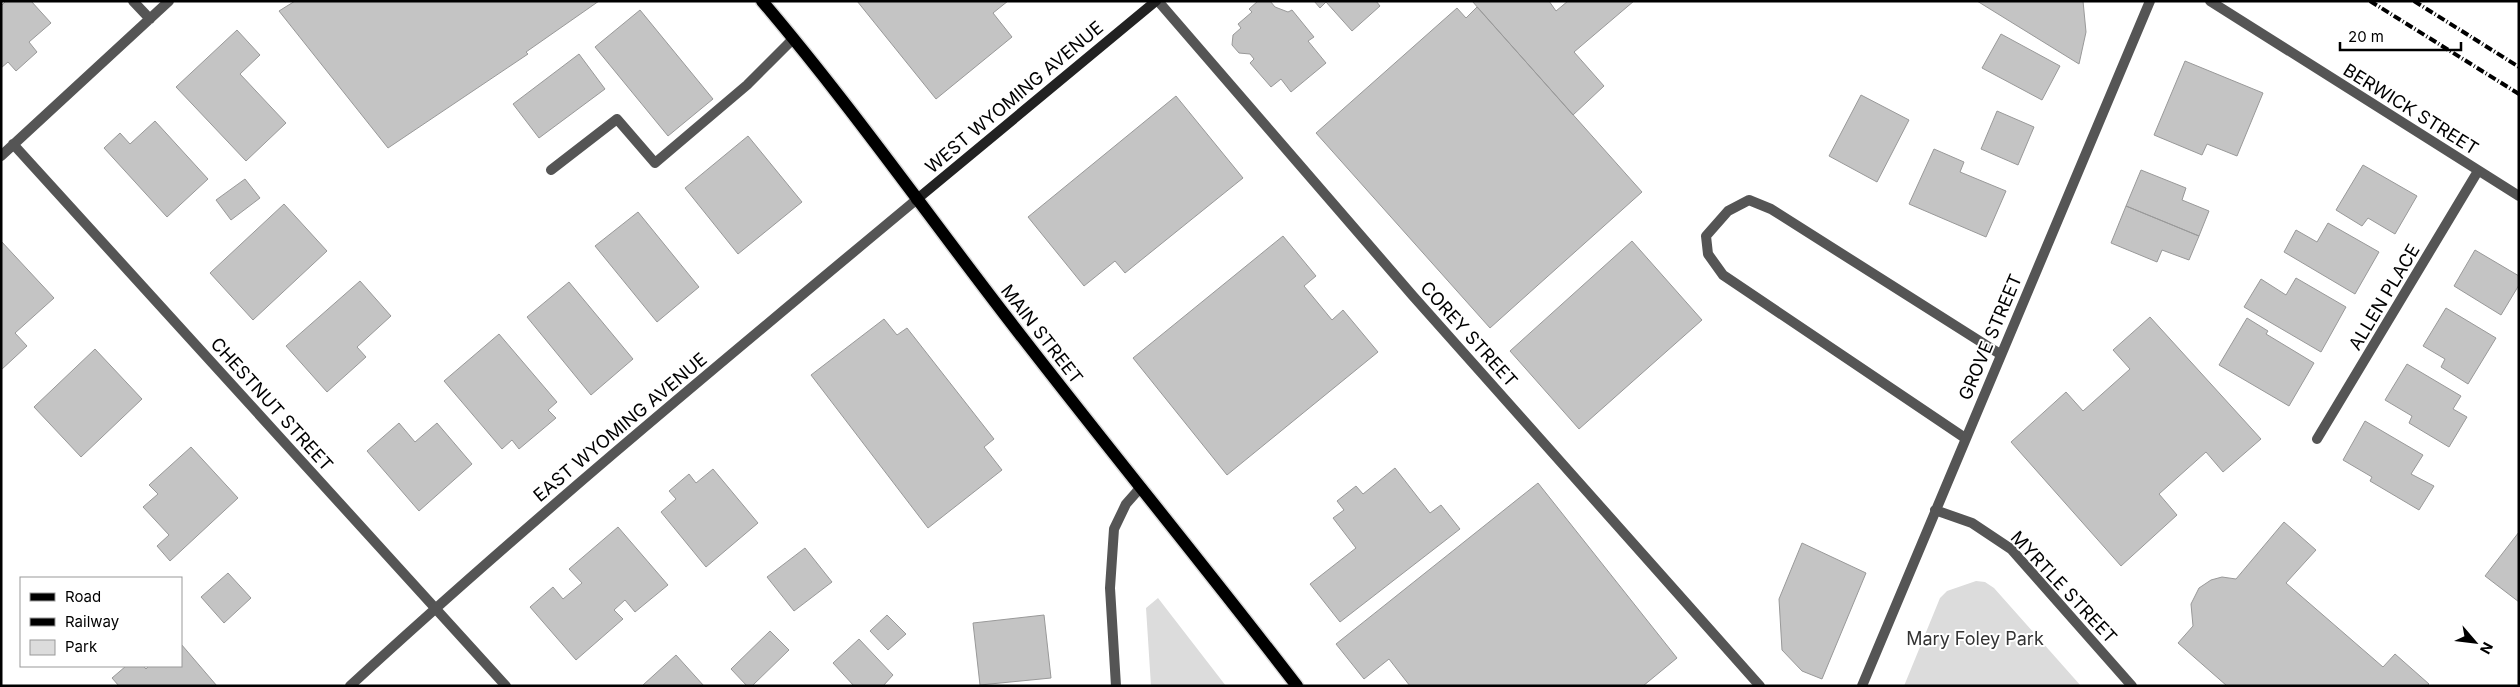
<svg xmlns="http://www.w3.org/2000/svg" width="2520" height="687" font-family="Inter,sans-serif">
<rect width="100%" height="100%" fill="#fff"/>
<path fill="#dcdcdc" d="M1976,581L1985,582L1994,588L2081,686H1904L1940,598L1947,591Z
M1158,598L1226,686H1151L1146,608Z"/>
<path fill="#c4c4c4" stroke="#999" d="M6,1H31L51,23L29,42L37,52L16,71L8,62L1,68V6Z
M295,1H599L526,52L528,54L388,148L279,11Z
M857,1H1008L993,13L1012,37L936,99Z
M1258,1H1270L1275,7L1288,12L1292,10L1314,37L1308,41L1326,63L1291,92L1281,79L1271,87L1250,63L1254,59L1250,54L1239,53L1232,45L1233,35L1241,28L1238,24L1252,12L1249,9Z
M1314,1H1376L1380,6L1352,31L1326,2L1320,8Z
M1472,1H1549L1556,11L1568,1H1634L1574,52L1604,86L1573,115Z
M1977,1H2083L2086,32L2079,64Z
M1477,7L1642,192L1490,328L1316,133L1457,8L1466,18Z
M640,10L713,99L668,136L595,47Z
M237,30L260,55L240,74L286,123L246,161L176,87Z
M2001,34L2060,66L2042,100L1982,68Z
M579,54L605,89L539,138L513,104Z
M2185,61L2263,93L2237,156L2207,144L2202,155L2154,135Z
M1861,95L1909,120L1877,182L1829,156Z
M1176,96L1243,178L1125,273L1115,261L1084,286L1028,217Z
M1997,111L2034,127L2018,165L1981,149Z
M155,121L208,179L167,217L104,148L120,133L130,144Z
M748,136L802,202L738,254L685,188Z
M1934,149L1964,162L1960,172L2006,191L1986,237L1909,204Z
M2363,165L2417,196L2395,234L2368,218L2362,226L2336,210Z
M2141,170L2186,188L2182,200L2209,211L2199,236L2126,206Z
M245,179L260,198L231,220L216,200Z
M284,204L327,251L253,320L210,273Z
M2126,206L2199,236L2189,260L2162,250L2157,262L2111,243Z
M638,212L699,287L657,322L595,246Z
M2328,223L2379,252L2355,294L2284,252L2296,230L2317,242Z
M1283,236L1316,276L1304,286L1332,320L1343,310L1378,352L1227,475L1133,358Z
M1,241L54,298L15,333L27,346L1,370Z
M1632,241L1702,320L1579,429L1510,351Z
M2475,250L2519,276V285L2501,315L2454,286Z
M2296,278L2346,307L2321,352L2244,307L2261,279L2286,295Z
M360,281L391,316L357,347L366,357L327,392L286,346Z
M569,282L633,359L591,395L527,317Z
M2446,308L2496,338L2468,384L2441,367L2445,359L2423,346Z
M2150,317L2261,439L2223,472L2206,452L2159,494L2177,515L2121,566L2011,442L2066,392L2083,411L2130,369L2113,350Z
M2247,318L2268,331L2266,334L2314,363L2289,406L2219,365Z
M884,319L897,335L907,328L994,439L984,447L1002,470L928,528L811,375Z
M499,334L557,402L548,410L556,418L519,449L512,440L502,449L444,381Z
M95,349L142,399L81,457L34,407Z
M2407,364L2461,396L2453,409L2467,417L2449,447L2409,423L2412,416L2385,400Z
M2365,421L2423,455L2411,474L2434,486L2419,510L2370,481L2372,477L2343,460Z
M399,423L415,442L437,423L472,464L419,511L367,451Z
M191,447L238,498L170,561L157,546L169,535L143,507L158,494L149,485Z
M1395,468L1430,513L1441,505L1460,529L1340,622L1310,584L1356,548L1333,518L1344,510L1337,501L1356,486L1363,494Z
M713,469L758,523L706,567L661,512L676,499L669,491L689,474L696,483Z
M1538,483L1677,658L1643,686H1410L1389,659L1364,679L1336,644Z
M2284,522L2316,550L2286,583L2383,667L2395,654L2429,684L2427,686H2227L2178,643L2193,626L2191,604L2199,588L2211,580L2222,577L2236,579Z
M618,527L668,585L635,612L625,600L614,610L623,619L576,660L530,607L553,587L563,599L582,583L569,569Z
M2519,532V602L2485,576Z
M1802,543L1866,573L1822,679L1802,671L1782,650L1779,599Z
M805,548L832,582L794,611L767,577Z
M228,573L251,598L224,623L201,597Z
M887,615L906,634L888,650L870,631Z
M1044,615L1051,678L980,685L973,623Z
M770,631L789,650L752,686H747L731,669Z
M859,639L893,675L883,686H854L833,663Z
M181,644L217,686H119L112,678L126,666H143L146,669L149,666H181Z
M676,655L704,686H644L643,685Z"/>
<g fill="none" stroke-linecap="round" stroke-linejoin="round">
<g stroke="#dbdbdb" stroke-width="15">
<path id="primary" d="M762,1C848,102 924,210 1005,315C1101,440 1201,561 1297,686"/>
</g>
<path stroke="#555" stroke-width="10" d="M551,170L617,119L655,163L747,85L793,39
M1965,438L1723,275L1708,254L1706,236L1728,211L1749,200L1771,209L2000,354"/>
<path stroke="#555" stroke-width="10" d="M133,1L150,19
M1158,1L1413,296L1760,686
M2210,1L2519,196
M13,144L506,686
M1,156L169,1
M2317,439L2478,171
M1935,510L1972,523L2011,549L2132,686
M350,686C534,517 725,359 916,200
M1116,686L1110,588L1114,529L1126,504L1141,487
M1862,686L2150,1"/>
<path stroke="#222" stroke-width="10" d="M916,200L1156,1"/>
<use href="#primary" stroke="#000" stroke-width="12"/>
<path stroke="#000" stroke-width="4" stroke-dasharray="8 2.5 1 2.5" stroke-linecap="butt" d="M2370,1L2519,94
M2414,1L2519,67"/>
</g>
<g text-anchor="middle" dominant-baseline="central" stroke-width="4" stroke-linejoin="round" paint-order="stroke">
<g font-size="18" fill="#000" stroke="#fff">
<text transform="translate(1014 97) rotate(-40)">WEST WYOMING AVENUE</text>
<text transform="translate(2411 109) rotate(32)">BERWICK STREET</text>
<text transform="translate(2384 297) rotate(-59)">ALLEN PLACE</text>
<text transform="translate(1042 334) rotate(52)">MAIN STREET</text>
<text transform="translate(1469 334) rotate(48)">COREY STREET</text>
<text transform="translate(1990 337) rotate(-67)">GROVE STREET</text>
<text transform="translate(272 404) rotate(48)">CHESTNUT STREET</text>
<text transform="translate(620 427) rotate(-40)">EAST WYOMING AVENUE</text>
<text transform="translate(2064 587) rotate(47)">MYRTLE STREET</text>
</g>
<g font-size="18" fill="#333" stroke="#fff">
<text x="1975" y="638">Mary Foley Park</text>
</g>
</g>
<rect width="2520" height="687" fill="none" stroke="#000000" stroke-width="5"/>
<rect x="20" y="577" width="162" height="90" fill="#ffffff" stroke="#999999"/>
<rect x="30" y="593" width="25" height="8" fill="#000000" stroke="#999999"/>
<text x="65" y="602" font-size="15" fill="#000000">Road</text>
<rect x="30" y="618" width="25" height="8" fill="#000000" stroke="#999999"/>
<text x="65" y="627" font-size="15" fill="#000000">Railway</text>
<rect x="30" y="640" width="25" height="15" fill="#dcdcdc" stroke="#999999"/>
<text x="65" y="652" font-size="15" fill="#000000">Park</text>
<g transform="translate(2475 642) rotate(118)" stroke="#ffffff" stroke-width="4" paint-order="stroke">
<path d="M0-4L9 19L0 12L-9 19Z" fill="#000000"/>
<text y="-8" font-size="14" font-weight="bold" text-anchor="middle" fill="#000000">N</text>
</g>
<path d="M2340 42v8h121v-8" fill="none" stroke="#000000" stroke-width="2.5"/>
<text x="2348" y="42" font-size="15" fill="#000000" stroke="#ffffff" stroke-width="4" paint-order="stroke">20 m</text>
</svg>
